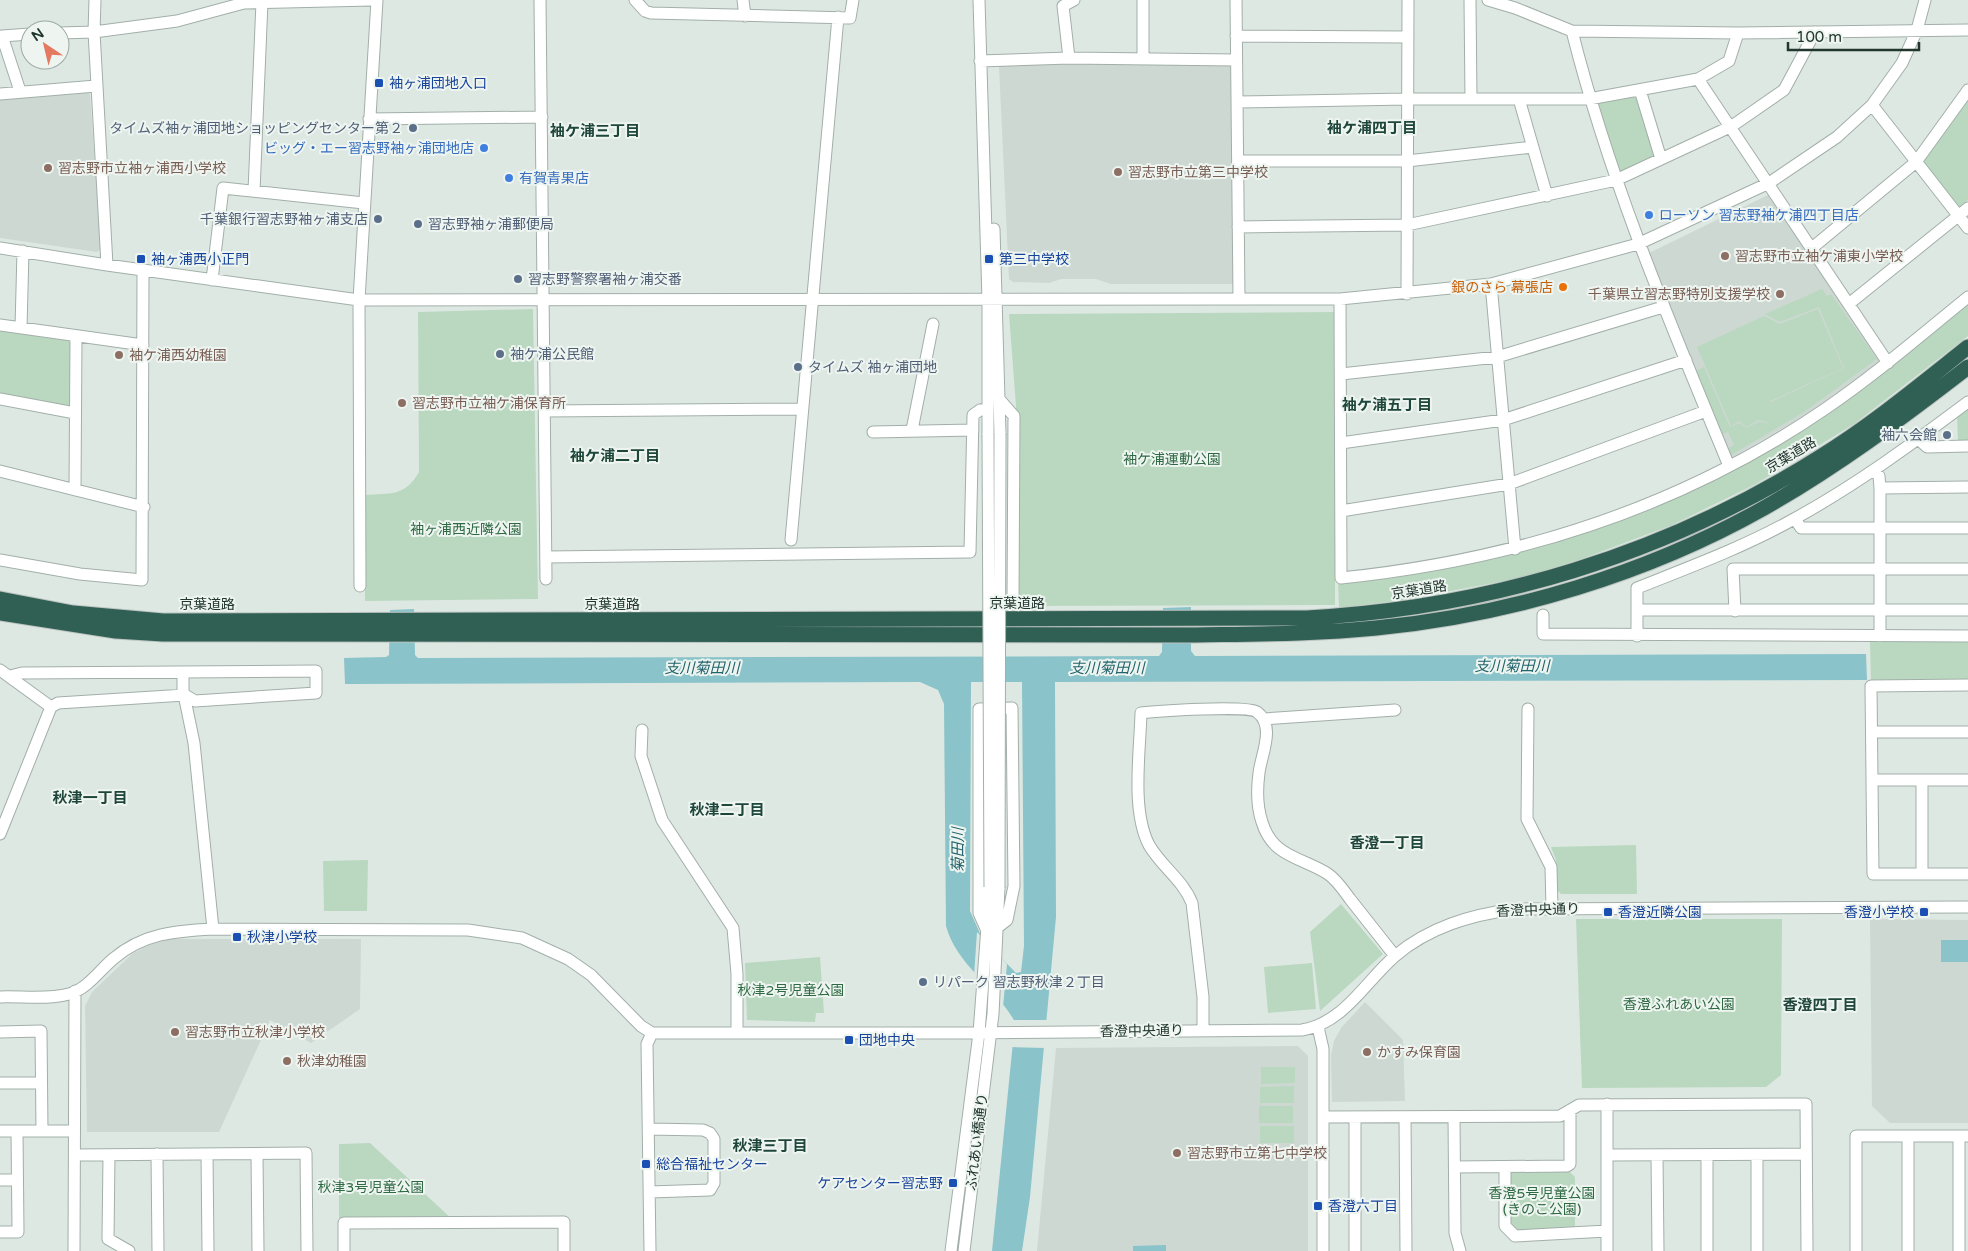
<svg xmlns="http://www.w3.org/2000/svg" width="1968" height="1251" font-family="'Varela Round','Noto Sans JP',sans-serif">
<rect width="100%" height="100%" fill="#dee8e3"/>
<path fill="#cdd8d2" d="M1003,62L1232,63L1233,284H1111L1096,279H1061L1049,283L1013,282L1009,279L999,66Z
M88,92L90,95L101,249L97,252L0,238V97L20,94Z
M1770,194L1881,361L1807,414L1731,458L1647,254Z
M1870,919L1968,920V1123H1890L1872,1106Z
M170,939H361L360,1009L311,1043L270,1020L219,1132H87L85,1006L92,992L132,954L147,946Z
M1365,1002L1403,1040L1405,1101L1332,1102L1331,1056L1334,1041L1341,1028Z
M1298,1046L1308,1056V1251H1037L1056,1048Z"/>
<path fill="#b9d8bf" d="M1637,93L1656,157L1618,175L1594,102Z
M1968,97V200L1957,209L1920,162Z
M1822,289L1827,296L1831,294L1877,359L1804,412L1731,455L1729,448L1734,445L1728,432L1723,434L1696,371L1704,367L1730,427L1740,423L1747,428L1758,422L1772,423L1758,420L1747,427L1739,421L1731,426L1697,347L1764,316L1780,324L1818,309L1843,368L1770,401L1780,420L1771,402L1844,368L1819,307L1780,322L1765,314Z
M1968,302V336L1854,424L1756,484L1672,525L1579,560L1520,578L1403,600L1339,608L1338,582L1463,564L1530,550L1627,517L1693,490L1732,469Z
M533,309L538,599L365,601V495C390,493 405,497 419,472L418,312Z
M1335,312V605L1019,606L1016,406L1009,314Z
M0,329L71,338V409L0,395Z
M1968,406V443L1958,442L1957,414Z
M1968,640V682H1871L1870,641Z
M1636,845L1637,894H1561L1557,890L1556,860L1551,847Z
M368,860L367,911H324L323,861Z
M1341,904L1383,954L1320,1011L1310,932Z
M1576,919H1782L1781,1075L1766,1087L1582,1088Z
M820,957L824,1013H816L815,1022L747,1020L745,963Z
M1312,963L1316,1009L1268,1013L1264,967Z
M1261,1067H1295V1083L1261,1084Z
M1294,1086V1103H1260V1087Z
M1259,1106H1293V1123H1259Z
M1260,1126H1294V1143H1260Z
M370,1143L452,1219L339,1218V1144Z
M1509,1172H1570L1575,1177V1229L1517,1231L1509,1222Z"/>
<path fill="#8ac3c9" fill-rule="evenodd" d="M1191,607V651L1195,656L1866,654L1867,680L1055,682L1056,917L1030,1197L1022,1251H992L1015,1022C996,987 957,966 946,926L944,704L938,690L920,682L345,684L344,658L386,657L389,655L390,610L414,609L415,655L418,658L1159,656L1162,652L1163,608ZM971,682H1022L1024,946L1021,972L1016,973L982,938L970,911Z
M1941,940H1968V962H1941Z
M1166,1245V1251H1133V1246Z"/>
<path fill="#dee8e3" d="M977,932L1007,964L1003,1007L974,976Z
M1011,1020H1049L1046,1048L1011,1047Z"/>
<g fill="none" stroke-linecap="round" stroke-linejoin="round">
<g stroke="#a2afa9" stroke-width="13">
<path id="minor" d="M95,0L94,32L107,265
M540,0L546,579
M635,0L645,11L651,13L850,18L853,0
M743,0L745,16
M979,0L988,300V435
M1143,0V59
M1236,0L1239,299
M1470,0L1471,99
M1488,0L1515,8L1572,31C1610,182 1670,323 1729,466
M1572,31L1738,33L1968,30
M60,33L94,32L177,21L244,3L371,0
M1236,36L1408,37
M1069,58L1063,6L1074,0
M980,61L1069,58L1236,60
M1698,79L1888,363
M1640,90L1661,159
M20,91L2,36L30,34
M0,94L96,86
M1519,99L1547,196
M1237,102L1407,99H1589L1698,79L1729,61L1738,33
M1872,105L1968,228
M369,119L542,117
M1238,161H1407L1533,147
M254,191L262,2
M1238,227L1407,225L1616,180L1732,126L1784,90L1815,32
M994,229L1000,433
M0,248L107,265L359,300L1340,299L1491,284L1638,244L1769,183L1837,137L1872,105L1902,63L1917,30L1925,0
M1812,248L1916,162L1968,90
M212,280L223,188L364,203
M1491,284L1515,549
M1407,294L1408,0
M1340,299L1341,578C1516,560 1679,509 1825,409C1875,375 1921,335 1968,297
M1850,303L1968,208
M0,325L143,345
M21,328L23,251
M1341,374L1497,357L1663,307
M0,399L75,413
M999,399L1014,416L1013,601
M545,411L802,409
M912,430L933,324
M873,432L973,430
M1918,439L1927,447L1968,446
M1341,443L1503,420L1686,360
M0,471L144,507
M1874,471L1879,476L1880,488V636
M1880,488L1968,487
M75,490L76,336
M1341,511L1509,484L1706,411
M1795,519L1801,528H1968
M791,540L838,17
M546,557L970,552L973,415L980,410L987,409
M0,560L80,574L142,580L143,270
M360,586L359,300L377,0
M1637,610H1968
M1735,611L1733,569H1968
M1543,615V634L1968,636
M1637,636V588C1690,567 1744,547 1794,519C1856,485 1912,444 1968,402
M0,670L51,707
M183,672V690L194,743L213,929
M1968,685L1871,686L1873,874H1968
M1528,709L1527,819L1551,867L1552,909
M1264,719L1395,710
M642,730L641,756L662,820L733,928L737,974V1031
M1872,732H1968
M1873,780H1968
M0,834L51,707L58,703L185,695L195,701L316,693V671L22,673L10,676
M1922,874V780
M987,931L979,913V709L1012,708L1014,886L1007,920L998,927
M0,997C21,996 48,1000 69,994C87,989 99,971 113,959C143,933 176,931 213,929L468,930L522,938L568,959L591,975L641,1026L652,1033H961L1302,1030C1344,1023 1365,982 1395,956C1429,927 1471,915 1514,909L1968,907
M1318,1027L1323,1049V1251
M1203,1030V997L1192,903C1183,880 1161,866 1149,845C1131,810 1140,752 1141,713C1157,711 1248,705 1257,712C1276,726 1261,755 1259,773C1257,788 1257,807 1262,822C1273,858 1302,857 1328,874C1337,880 1344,891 1350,899C1365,918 1380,937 1395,956
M0,1032L41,1031L42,1131
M0,1083H41
M1607,1104V1251
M1323,1117L1560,1116L1579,1105L1806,1104L1807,1251
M1355,1117V1251
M1405,1117L1406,1251
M1454,1117L1455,1233L1460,1251
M649,1129L703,1130L710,1133L714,1139V1183L710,1190L650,1192
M0,1131H74
M1908,1136V1251
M1959,1136V1251
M157,1154L158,1251
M207,1154L208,1251
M257,1154L258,1251
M76,1155L306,1153L307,1251
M109,1155L108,1239L129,1251
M1607,1155L1806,1154
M1657,1155L1658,1251
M1707,1155V1251
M1757,1155V1251
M1455,1167L1567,1166L1570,1164V1110
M1505,1167V1226L1515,1236L1607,1231
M0,1180H17
M0,1232H18L17,1131
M74,1251L75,991
M344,1251V1223L564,1222V1251
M650,1251L647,1044L652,1033
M951,1251L979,1033L990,887
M964,1251L993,1014L999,888
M1856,1251V1136H1968"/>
</g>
<g stroke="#bcc3c1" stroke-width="17">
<path id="highway" d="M0,599L73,613L163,621L1307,618C1489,608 1665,555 1820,457C1872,425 1920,385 1968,347
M0,613L116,631L163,634L1196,635C1256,634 1316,634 1376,628C1510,615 1647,574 1764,508C1836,467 1902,418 1968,367"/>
</g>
<use href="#minor" stroke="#fff" stroke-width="11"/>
<use href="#highway" stroke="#306053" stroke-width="15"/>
<g stroke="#a2afa9" stroke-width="13" stroke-linecap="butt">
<path id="minor-bridge" d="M988,435L990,887
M999,888L1000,433"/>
</g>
<use href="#minor-bridge" stroke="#fff" stroke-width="11"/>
</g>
<g fill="#1a4fb4" stroke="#eef5f1" stroke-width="2">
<rect x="374" y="78" width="10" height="10" rx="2.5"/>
<rect x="136" y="254" width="10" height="10" rx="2.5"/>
<rect x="984" y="254" width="10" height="10" rx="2.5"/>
<rect x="1603" y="907" width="10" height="10" rx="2.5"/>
<rect x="1919" y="907" width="10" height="10" rx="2.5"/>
<rect x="232" y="932" width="10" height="10" rx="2.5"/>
<rect x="844" y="1035" width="10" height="10" rx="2.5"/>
<rect x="641" y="1159" width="10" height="10" rx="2.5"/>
<rect x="948" y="1178" width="10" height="10" rx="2.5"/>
<rect x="1313" y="1201" width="10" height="10" rx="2.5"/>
</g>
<g fill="#5c6f8a" stroke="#eef5f1" stroke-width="2">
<circle cx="413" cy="128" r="5"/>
<circle cx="378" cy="219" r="5"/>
<circle cx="418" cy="224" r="5"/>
<circle cx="518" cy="279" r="5"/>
<circle cx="500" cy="354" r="5"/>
<circle cx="798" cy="367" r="5"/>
<circle cx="1947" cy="435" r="5"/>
<circle cx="923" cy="982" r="5"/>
</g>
<g fill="#3f7fe0" stroke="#eef5f1" stroke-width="2">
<circle cx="484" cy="148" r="5"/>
<circle cx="509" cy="178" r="5"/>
<circle cx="1649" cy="215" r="5"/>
</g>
<g fill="#8d6e63" stroke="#eef5f1" stroke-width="2">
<circle cx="48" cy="168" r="5"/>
<circle cx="1118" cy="172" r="5"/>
<circle cx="1725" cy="256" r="5"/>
<circle cx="1780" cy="294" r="5"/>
<circle cx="119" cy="355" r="5"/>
<circle cx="402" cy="403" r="5"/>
<circle cx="175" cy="1032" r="5"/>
<circle cx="1367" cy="1052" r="5"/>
<circle cx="287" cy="1061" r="5"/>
<circle cx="1177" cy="1153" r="5"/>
</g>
<circle fill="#e8710a" stroke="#eef5f1" stroke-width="2" cx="1563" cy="287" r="5"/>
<g text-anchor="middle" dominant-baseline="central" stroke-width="4" stroke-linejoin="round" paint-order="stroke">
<g font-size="14" fill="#164399" stroke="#eef5f1" text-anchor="start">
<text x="389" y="83">袖ヶ浦団地入口</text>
<text x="151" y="259">袖ヶ浦西小正門</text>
<text x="999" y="259">第三中学校</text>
<text x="1618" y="912">香澄近隣公園</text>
<text x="1914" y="912" text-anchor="end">香澄小学校</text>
<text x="247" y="937">秋津小学校</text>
<text x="859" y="1040">団地中央</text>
<text x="656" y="1164">総合福祉センター</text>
<text x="943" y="1183" text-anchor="end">ケアセンター習志野</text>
<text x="1328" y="1206">香澄六丁目</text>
</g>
<g font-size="14" fill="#4e5e75" stroke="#eef5f1" text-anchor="start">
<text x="403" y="128" text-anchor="end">タイムズ袖ヶ浦団地ショッピングセンター第２</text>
<text x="368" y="219" text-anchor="end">千葉銀行習志野袖ヶ浦支店</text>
<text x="428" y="224">習志野袖ヶ浦郵便局</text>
<text x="528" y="279">習志野警察署袖ヶ浦交番</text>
<text x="510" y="354">袖ケ浦公民館</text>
<text x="808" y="367">タイムズ 袖ヶ浦団地</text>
<text x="1937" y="435" text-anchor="end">袖六会館</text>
<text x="933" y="982">リパーク 習志野秋津２丁目</text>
</g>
<g font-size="14" fill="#366cbe" stroke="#eef5f1" text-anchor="start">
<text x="474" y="148" text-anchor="end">ビッグ・エー習志野袖ヶ浦団地店</text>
<text x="519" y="178">有賀青果店</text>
<text x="1659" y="215">ローソン 習志野袖ケ浦四丁目店</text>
</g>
<g font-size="14" fill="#785e54" stroke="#eef5f1" text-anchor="start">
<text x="58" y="168">習志野市立袖ヶ浦西小学校</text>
<text x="1128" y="172">習志野市立第三中学校</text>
<text x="1735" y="256">習志野市立袖ケ浦東小学校</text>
<text x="1770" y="294" text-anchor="end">千葉県立習志野特別支援学校</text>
<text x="129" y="355">袖ケ浦西幼稚園</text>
<text x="412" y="403">習志野市立袖ケ浦保育所</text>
<text x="185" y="1032">習志野市立秋津小学校</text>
<text x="1377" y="1052">かすみ保育園</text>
<text x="297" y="1061">秋津幼稚園</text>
<text x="1187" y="1153">習志野市立第七中学校</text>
</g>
<g font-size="14" fill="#c56008" stroke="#eef5f1" text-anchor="end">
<text x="1553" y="287">銀のさら 幕張店</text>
</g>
<g font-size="14" fill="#21362f" stroke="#eef5f1">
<text transform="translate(1791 455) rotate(-31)">京葉道路</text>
<text transform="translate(1419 590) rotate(-9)">京葉道路</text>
<text x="1017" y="603">京葉道路</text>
<text x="207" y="604">京葉道路</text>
<text x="612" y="604">京葉道路</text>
<text transform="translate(1538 910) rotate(-2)">香澄中央通り</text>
<text transform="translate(1142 1031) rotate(-1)">香澄中央通り</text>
<text transform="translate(977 1142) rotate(-83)">ふれあい橋通り</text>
</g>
<g font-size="14" fill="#2f6943" stroke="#eef5f1">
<text x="1172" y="459">袖ケ浦運動公園</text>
<text x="466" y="529">袖ヶ浦西近隣公園</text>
<text x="791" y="990">秋津2号児童公園</text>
<text x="1679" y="1004">香澄ふれあい公園</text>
<text x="371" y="1187">秋津3号児童公園</text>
<text x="1542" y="1193">香澄5号児童公園<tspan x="1542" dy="16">(きのこ公園)</tspan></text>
</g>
<g font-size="15" font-weight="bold" fill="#1f463b" stroke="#eef5f1">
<text x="1372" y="128">袖ケ浦四丁目</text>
<text x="595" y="131">袖ケ浦三丁目</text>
<text x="1387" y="405">袖ケ浦五丁目</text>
<text x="615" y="456">袖ケ浦二丁目</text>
<text x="90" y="798">秋津一丁目</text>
<text x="727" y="810">秋津二丁目</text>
<text x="1387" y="843">香澄一丁目</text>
<text x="1820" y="1005">香澄四丁目</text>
<text x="770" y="1146">秋津三丁目</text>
</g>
<g font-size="15" font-style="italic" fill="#22646c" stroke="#eef5f1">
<text x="1512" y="666">支川菊田川</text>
<text x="702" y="668">支川菊田川</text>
<text x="1107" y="668">支川菊田川</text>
<text transform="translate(958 850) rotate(-90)">菊田川</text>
</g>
</g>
<g transform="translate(45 45) rotate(325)"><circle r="24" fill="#eef5f1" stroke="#9ca9a3"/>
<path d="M0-4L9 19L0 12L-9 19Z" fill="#e47960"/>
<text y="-8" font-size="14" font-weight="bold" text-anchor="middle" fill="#21362f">N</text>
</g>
<path d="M1788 42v8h131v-8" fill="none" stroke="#21362f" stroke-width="2.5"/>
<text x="1796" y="42" font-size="15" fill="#21362f" stroke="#eef5f1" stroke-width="4" paint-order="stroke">100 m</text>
</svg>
